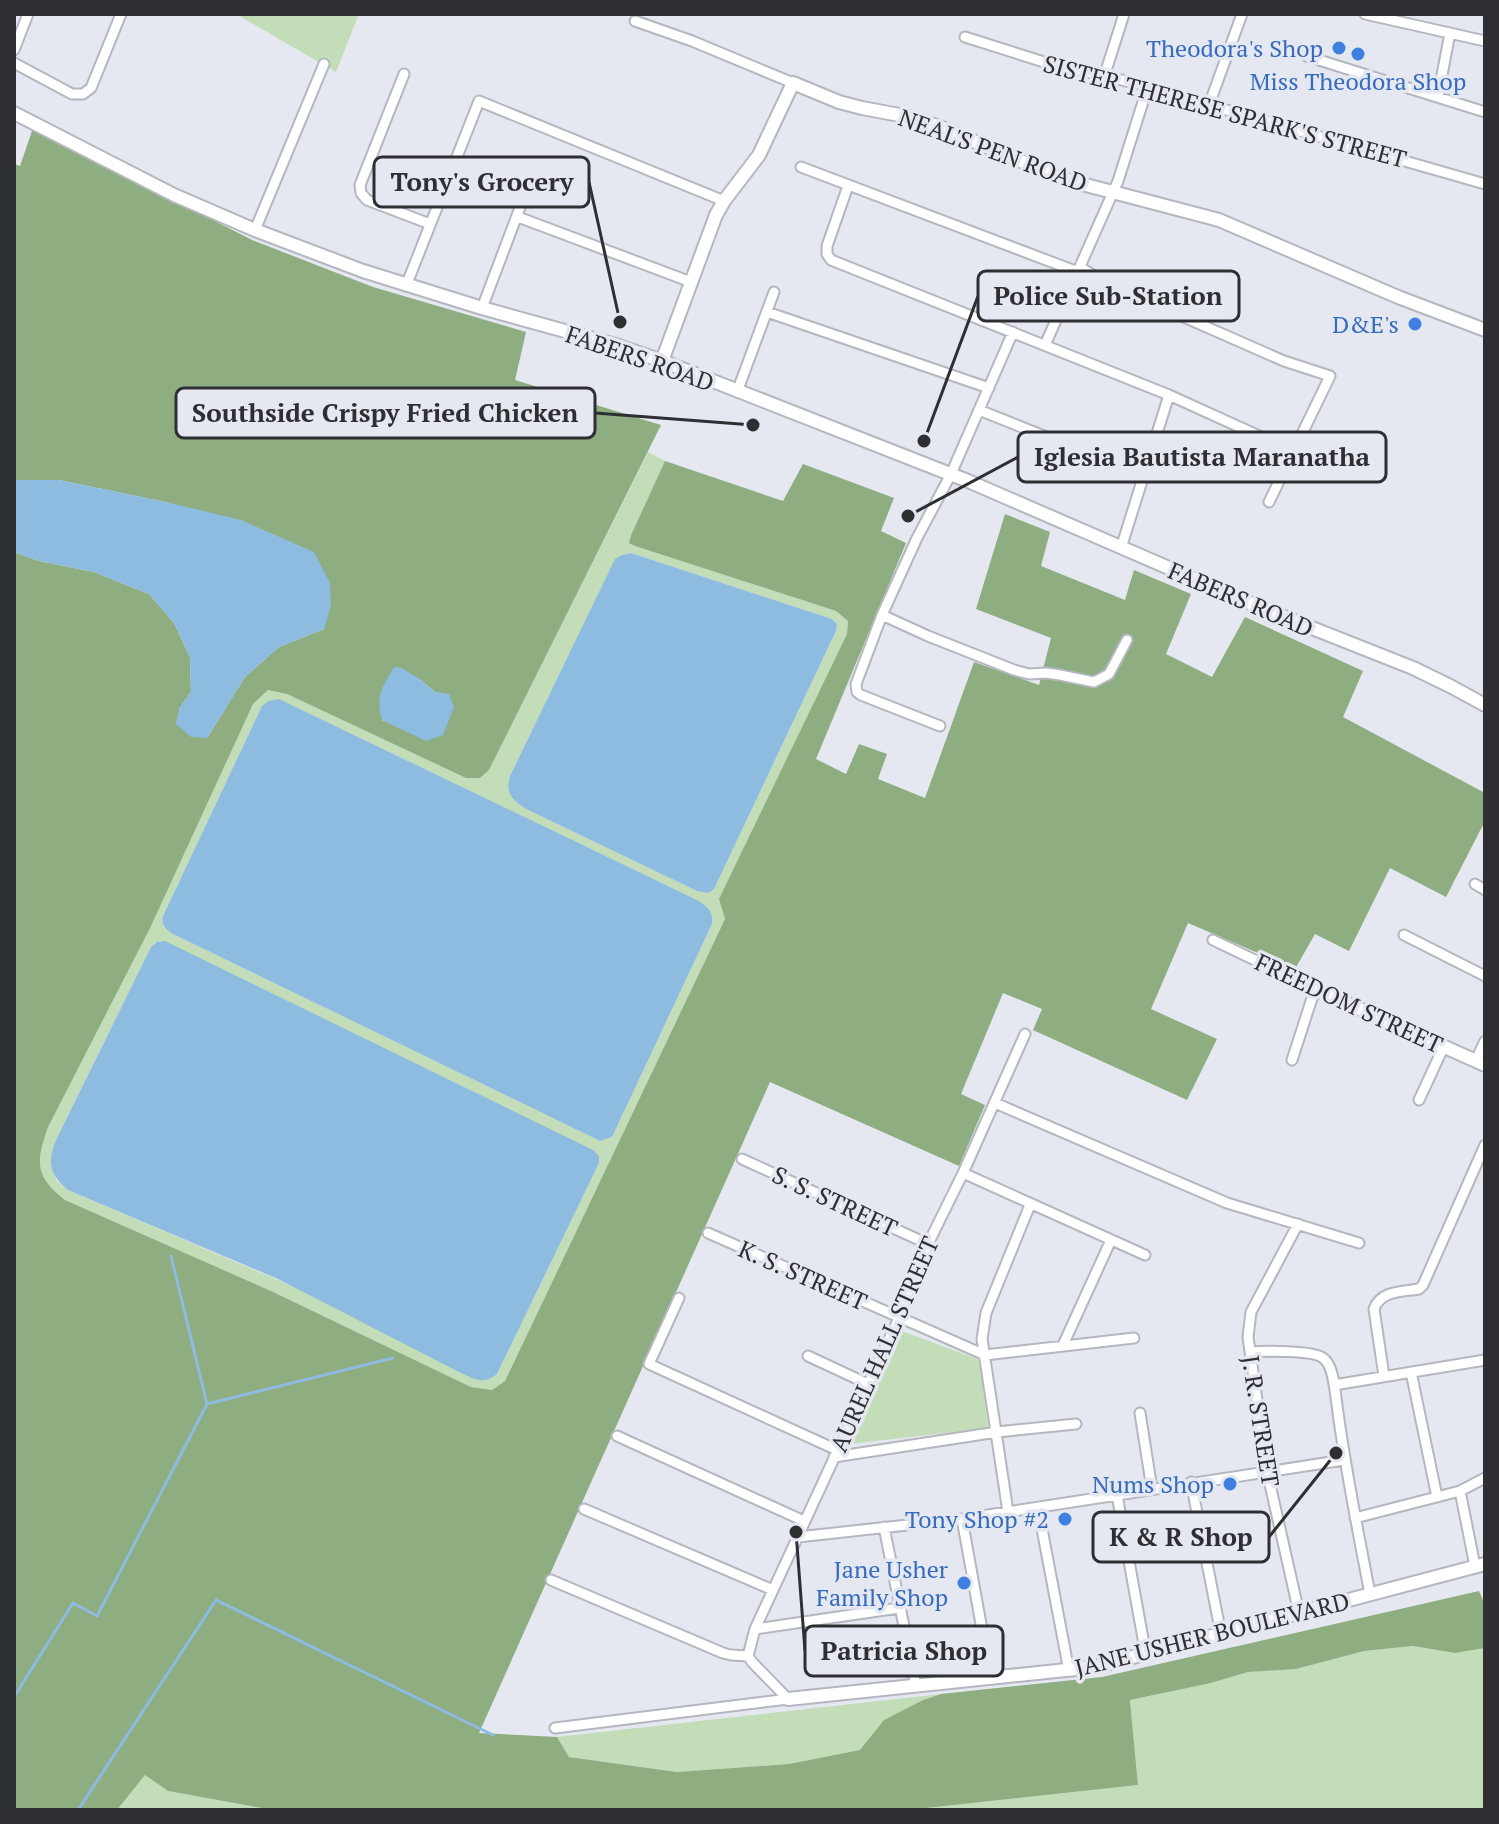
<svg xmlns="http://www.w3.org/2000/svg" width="1499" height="1824" font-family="'PT Serif',serif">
<rect width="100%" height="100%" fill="#e5e8f0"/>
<path fill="#c3ddb8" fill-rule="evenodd" d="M236,14H359L336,72Z
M648,452L665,461L631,535L630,543L635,546L836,611L848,621L847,634L720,899L725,919L505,1381L492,1390L471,1387L271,1291L65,1200C34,1175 35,1162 48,1127L253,704L268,690L287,694L466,778H480L489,770ZM631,553L832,619L837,624L836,631L714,889L697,891L526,809C513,801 506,791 510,776L615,560L622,555ZM289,704L697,900C707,906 714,912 712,924L612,1137L600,1141L596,1139L171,933L163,926L164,914L262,706ZM156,942L599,1156V1163L497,1374L68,1190L56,1180V1140L151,947Z
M902,1331L980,1360L988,1428L850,1444Z
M1413,1646L1455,1653L1485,1648V1810H908L1138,1785L1130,1700L1211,1683L1248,1672L1296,1669L1364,1651Z
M941,1694L923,1700L885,1720L861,1750L789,1764L678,1772L569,1757L557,1737Z
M145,1775L168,1791L273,1810H117Z"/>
<path fill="#8ead80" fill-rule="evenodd" d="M33,128L252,240L373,287L526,332L515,380L661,425L489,770L480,778H466L287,694L268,690L253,704L150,928L48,1127C36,1162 34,1175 65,1200L271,1291L471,1387L492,1390L505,1381L725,919L719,899L847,634L848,621L836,611L635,546L629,543L631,535L665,461L783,501L803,464L894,498L881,531L906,543L816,759L846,774L859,744L887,754L878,779L925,798L974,662L1039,685L1051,638L976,609L1005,514L1050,532L1041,566L1125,600L1134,570L1191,594L1166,654L1212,677L1245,617L1363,671L1343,717L1485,793V821L1446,897L1390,868L1349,951L1315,934L1295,969L1188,923L1151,1009L1217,1039L1187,1100L1033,1030L1042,1009L1003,993L961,1094L985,1105L959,1166L770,1082L479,1733L557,1737L569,1757L677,1772L789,1764L860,1750L884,1720L923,1700L941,1694L1102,1677L1479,1591L1485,1605V1648L1455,1653L1413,1646L1364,1651L1296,1669L1248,1672L1211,1683L1130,1700L1138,1785L908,1810H273L168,1791L145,1775L117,1810H14V552L39,561L94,572L149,594L174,623L190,657L191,692L179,709L207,738L245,677L279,647L324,629L170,503L59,480H14V164L20,166ZM421,680L435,692L400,728L382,720Z"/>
<path fill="#8ebbe0" d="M14,480H59L170,503L241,520L314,552L330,583L331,606L324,629L279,647L245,677L207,738L191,737L176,724L179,709L191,692L190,657L174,623L149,594L94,572L39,561L14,552Z
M631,553L832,619L837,624L836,631L714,889L708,893L697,891L526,809C512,800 505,793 510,776L615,559L622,555Z
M394,667L402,668L421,680L435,692L449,694L454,707L443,735L426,741L382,720C375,696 382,688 394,667Z
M279,699L697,900C707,906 714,912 712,924L612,1137L600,1141L596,1139L171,933C164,927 160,924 164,914L262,706L269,701Z
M165,941L593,1150L599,1156V1163L497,1374C483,1385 477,1380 461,1373L278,1279L68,1190C49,1174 47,1163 56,1140L151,947L157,942Z"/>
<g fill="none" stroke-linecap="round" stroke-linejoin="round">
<path stroke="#8ebbe0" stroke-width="3" d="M207,1404L393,1358
M14,1697L73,1603L97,1616L207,1404L171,1256
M78,1810L216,1600L493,1735"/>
<g stroke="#b4b7bf" stroke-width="13">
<path id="street" d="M1365,14L1485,41
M635,21L692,41L793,83
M965,37L1047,63L1148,86L1209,105L1485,184
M14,50L28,14
M1306,56L1485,112
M14,63L72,94H83L91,88L121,14
M404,74L360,185L361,193L367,200L430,224
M1104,77L1124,14
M1438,96L1450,33
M1209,105L1242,14
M801,167L1078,272
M848,186L827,246V254L831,260L1169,395L1343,474
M518,217L691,282
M255,230L324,64
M1080,267L1104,282L1284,361L1330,376L1269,502
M406,286L479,101L724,201
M482,308L535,168
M767,312L989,388
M1045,345L1118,181L1148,86
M737,392L774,292
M979,410L1144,476
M1121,548L1169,395
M882,615L928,636L1014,670L1029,674L1046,673L1060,675L1094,682L1109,674L1127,640
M940,726L861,695L857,692L856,684L882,615L917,538L951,474L1013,332
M1475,884L1485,890
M1404,935L1485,976
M1213,940L1315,989L1292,1060
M1476,1060L1485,1041
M1419,1100L1444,1046
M995,1103L1227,1203L1359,1243
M742,1159L928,1244
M963,1173L1145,1255
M1298,1224L1251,1312L1248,1337L1267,1471L1299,1613
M708,1233L985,1355L1134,1338
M679,1298L649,1364L837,1450
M1063,1345L1111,1240
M1250,1352C1264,1351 1313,1350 1323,1358C1334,1365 1335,1393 1337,1405C1345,1468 1358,1531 1370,1594
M808,1356L868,1384
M1411,1372L1437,1497
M1384,1376L1374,1309C1381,1290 1402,1292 1419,1289L1423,1285L1485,1145
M1334,1385L1485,1360
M1140,1413L1152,1489
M617,1436L804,1521
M834,1457L997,1432L1076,1424
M1191,1482L1221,1634
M1460,1491L1475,1566
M1117,1495L1146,1655
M1038,1508L1069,1671
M584,1509L773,1590
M1008,1512L982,1339L986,1313L1030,1205
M1355,1518L1460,1491L1485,1478
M962,1519L991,1679
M884,1527L916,1686
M798,1537L962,1519L1344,1460
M551,1580L723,1653L731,1655L748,1656
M755,1629L899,1608
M748,1656L755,1629L899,1318L928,1244L963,1173L1025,1034
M748,1656L752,1662L788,1699
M555,1728L788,1699"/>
</g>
<g stroke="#b4b7bf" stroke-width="16">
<path id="secondary" d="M14,113L174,195L255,230L363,271L482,308L619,346L662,361L968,481L1259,607L1413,668L1450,686L1485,705
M662,361L716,215L724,201L759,155L793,83L839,102L862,108L910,117L940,127L1063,179L1219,220L1398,297L1485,330
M1315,989L1485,1065
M788,1699L1095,1667L1485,1564"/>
</g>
<use href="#street" stroke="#fff" stroke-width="9"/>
<use href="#secondary" stroke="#fff" stroke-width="12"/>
</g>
<g fill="#3f7fe0" stroke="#e5e8f0" stroke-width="3">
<circle cx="1339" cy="48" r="8"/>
<circle cx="1358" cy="54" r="8"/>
<circle cx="1415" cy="324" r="8"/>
<circle cx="1230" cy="1484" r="8"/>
<circle cx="1065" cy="1519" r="8"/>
<circle cx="964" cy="1583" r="8"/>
</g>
<g text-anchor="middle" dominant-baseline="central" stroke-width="7" stroke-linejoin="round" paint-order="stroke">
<g font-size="24" fill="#366cbe" stroke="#e5e8f0" text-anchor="end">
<text x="1323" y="48">Theodora's Shop</text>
<text x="1358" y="81" text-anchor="middle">Miss Theodora Shop</text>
<text x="1399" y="324">D&amp;E's</text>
<text x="1214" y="1484">Nums Shop</text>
<text x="1049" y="1519">Tony Shop #2</text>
<text x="948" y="1569">Jane Usher<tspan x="948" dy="28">Family Shop</tspan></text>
</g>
<g font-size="24" fill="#2e2f32" stroke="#e5e8f0">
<text transform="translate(1225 111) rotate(15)">SISTER THERESE SPARK'S STREET</text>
<text transform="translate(993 150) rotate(20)">NEAL'S PEN ROAD</text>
<text transform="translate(640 358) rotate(19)">FABERS ROAD</text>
<text transform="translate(1241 599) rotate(23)">FABERS ROAD</text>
<text transform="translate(1349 1003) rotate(25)">FREEDOM STREET</text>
<text transform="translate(835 1201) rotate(25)">S. S. STREET</text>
<text transform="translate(803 1275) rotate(24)">K. S. STREET</text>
<text transform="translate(884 1344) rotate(-66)">AUREL HALL STREET</text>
<text transform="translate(1261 1421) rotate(81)">J. R. STREET</text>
<text transform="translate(1212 1634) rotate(-14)">JANE USHER BOULEVARD</text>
</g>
</g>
<path fill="none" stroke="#2e2f32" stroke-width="3" d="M620 322L589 182M924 441L978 296M753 425L595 413M908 516L1018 457M1336 1453L1269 1537M796 1532L805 1651"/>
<g fill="#2e2f32" stroke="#e5e8f0" stroke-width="3">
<circle cx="620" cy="322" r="8"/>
<circle cx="924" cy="441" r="8"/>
<circle cx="753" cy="425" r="8"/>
<circle cx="908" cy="516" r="8"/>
<circle cx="1336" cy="1453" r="8"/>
<circle cx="796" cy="1532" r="8"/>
</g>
<g fill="#e5e8f0" stroke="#2e2f32" stroke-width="3">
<rect x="374" y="157" width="215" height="50" rx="8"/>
<rect x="978" y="271" width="261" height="50" rx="8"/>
<rect x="176" y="388" width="419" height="50" rx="8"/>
<rect x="1018" y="432" width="368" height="50" rx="8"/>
<rect x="1093" y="1512" width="176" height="50" rx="8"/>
<rect x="805" y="1626" width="198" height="50" rx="8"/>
</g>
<g font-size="26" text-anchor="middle" font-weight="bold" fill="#2e2f32">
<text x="482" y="191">Tony's Grocery</text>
<text x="1108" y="305">Police Sub-Station</text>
<text x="385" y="422">Southside Crispy Fried Chicken</text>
<text x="1202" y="466">Iglesia Bautista Maranatha</text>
<text x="1181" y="1546">K &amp; R Shop</text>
<text x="904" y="1660">Patricia Shop</text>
</g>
<rect width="1499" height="1824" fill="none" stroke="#2e2f32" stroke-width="32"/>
</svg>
